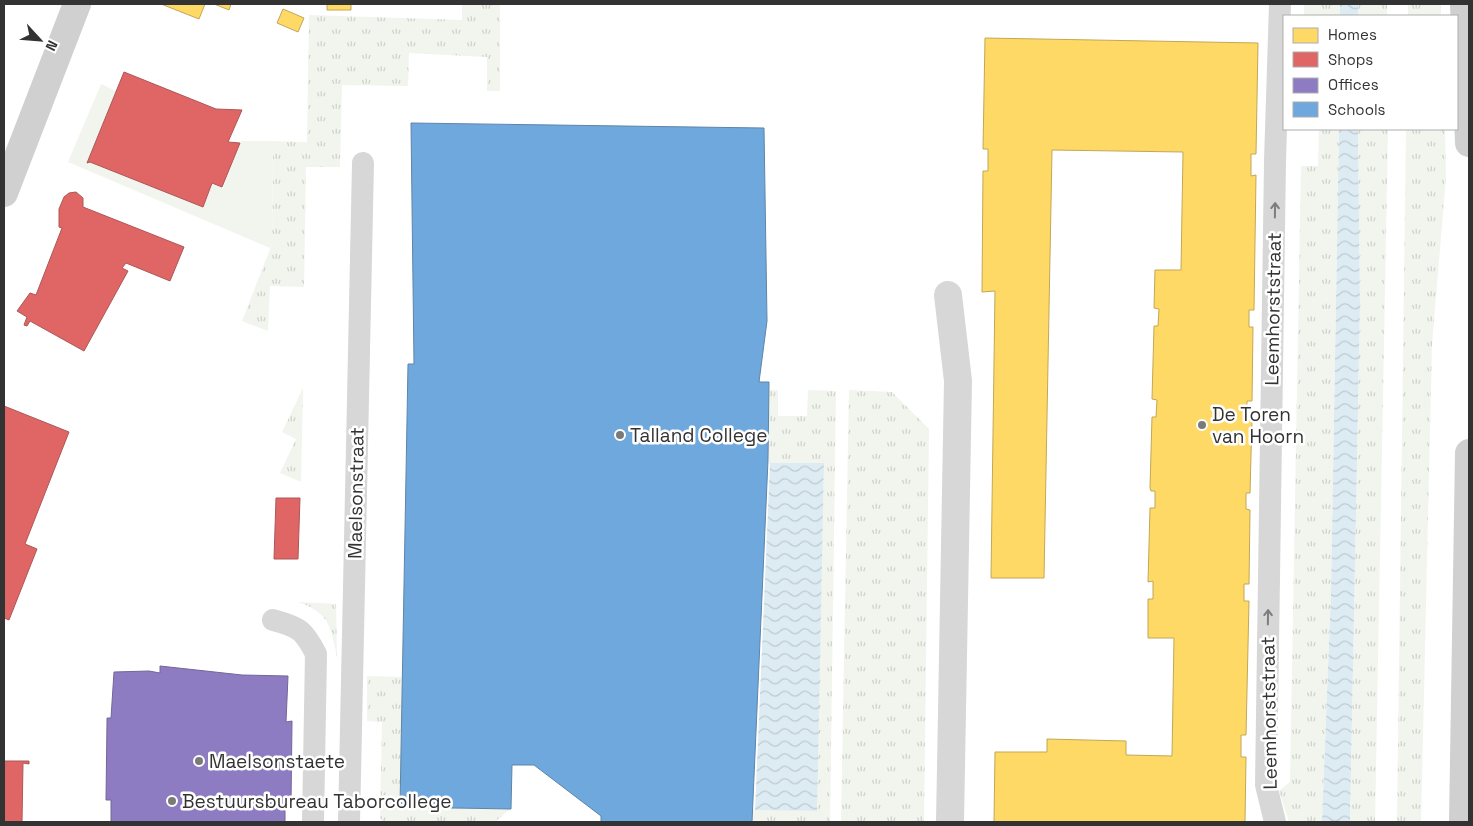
<svg xmlns="http://www.w3.org/2000/svg" width="1473" height="826" font-family="'Space Grotesk',sans-serif">
<defs>
<pattern id="grass-tufts" width="24" height="20" patternUnits="userSpaceOnUse" patternTransform="scale(1.25)"><rect width="24" height="20" fill="#f1f5ed"/><path d="M3 7l-1-3M5 7V3M7 7l1-3M15 17l-1-3M17 17v-4M19 17l1-3" fill="none" stroke="#cfd2cc"/></pattern>
<pattern id="water-waves" width="16" height="10" patternUnits="userSpaceOnUse" patternTransform="scale(1.25)"><rect width="16" height="10" fill="#ddebf3"/><path d="M0 5q4-4 8 0t8 0" fill="none" stroke="#becad1"/></pattern>
</defs>
<rect width="100%" height="100%" fill="#fff"/>
<path fill="url(#grass-tufts)" d="M462,4H500V91H487V57L409,53L408,86L342,85L340,167H306L304,287L270,286L268,331L242,321L272,244L273,141L307,142L309,15L462,20Z
M1304,4H1340V16H1304Z
M1358,4H1387V16H1358Z
M1408,4H1441V16H1408Z
M1319,129H1339L1331,592L1322,822H1289L1279,791L1290,782L1301,166H1318Z
M1358,129H1388L1375,822H1350L1360,305Z
M1406,129H1445L1446,177L1432,344L1421,822H1397Z
M303,388L301,482L280,473L296,439L282,432Z
M769,390H778V416H807L808,390L836,391L830,822H751L752,809L816,811L824,463L769,464Z
M849,390L892,392L929,429L924,822H841Z
M298,602L336,604L337,657C331,628 330,613 298,602Z
M367,676L403,677L400,807L510,809L495,822H384L380,818L382,722L367,721Z"/>
<path fill="#f1f5ed" d="M101,84L116,91L87,163L90,162L202,207L212,183L223,188L241,141H273L272,244L270,248L68,162Z"/>
<path fill="url(#water-waves)" d="M1340,4H1358V16H1340Z
M1339,129H1358L1360,305L1350,822H1322L1331,592Z
M770,463H824L817,811L755,810Z"/>
<path fill="#ffd966" stroke="#c2a757" d="M161,4H205L199,19Z
M214,4H231L229,10Z
M327,4H351V10H327Z
M283,9L304,18L298,32L277,23Z
M985,38L1258,43L1256,154H1251V176L1256,175L1254,310H1249V327H1253L1252,401H1247V418H1252L1250,493H1246V509L1250,510L1249,584H1244V601H1249L1246,735H1241V757H1246L1245,822H994L995,752H1047V739L1126,741V755L1172,756L1174,638H1148V599H1153V581L1148,582L1150,508H1155V491H1151L1150,488L1152,417H1156L1157,400L1152,399L1154,326H1158L1159,309L1154,308L1155,270H1181L1183,152L1052,150L1044,578H991L995,291L982,292L983,171H988V149H983Z"/>
<path fill="#e06666" stroke="#ac5757" d="M124,72L216,109L242,110L228,142L240,143L222,187L212,183L203,207L90,162L87,163Z
M76,192L83,198V207L184,247L170,281L126,263L122,268L128,271L84,351L30,321L27,326L24,325L27,317L17,311L30,293L36,295L62,228L59,227V209L64,197L69,193Z
M4,406L69,432L25,544L37,549L9,620L4,618Z
M276,498H300L298,559H274Z
M4,761H29V764L23,763L22,822H4Z"/>
<path fill="#8e7cc3" stroke="#736698" d="M160,666L242,675L288,676L286,722L292,721L291,804L285,803V822H111V800H106L107,722V718H111L114,672L149,671L160,673Z"/>
<path fill="#6fa8dc" stroke="#5d85a9" d="M411,123L764,128L767,321L759,382H769L768,460L752,822H601V816L534,765H512L511,809L400,807L408,364H414Z"/>
<g fill="none" stroke-linecap="round" stroke-linejoin="round">
<path stroke="#d7d7d7" stroke-width="22" d="M273,620C299,627 304,630 316,654L313,822
M349,822L363,163
M1275,822L1266,785L1275,161L1280,4"/>
<path stroke="#d7d7d7" stroke-width="28" d="M948,295L958,381L950,822"/>
<path stroke="#d0d0d0" stroke-width="28" d="M1464,4L1469,143
M4,193L77,4
M1463,822L1469,453"/>
</g>
<defs><path id="oneway-shaft" d="M-6 0H5M1.5-3L5.5 0L1.5 3" fill="none" stroke-width="1.6" stroke-linecap="round" stroke-linejoin="round" transform="scale(1.25)"/></defs>
<g stroke="#7d7d7d">
<use href="#oneway-shaft" transform="translate(1275 210) rotate(-89)"/>
<use href="#oneway-shaft" transform="translate(1268 617) rotate(-89)"/>
</g>
<g fill="#7a7a7a" stroke="#fff" stroke-width="2">
<circle cx="1202" cy="425" r="5"/>
<circle cx="620" cy="435" r="5"/>
<circle cx="199" cy="761" r="5"/>
<circle cx="172" cy="801" r="5"/>
</g>
<g text-anchor="middle" dominant-baseline="central" stroke-width="5" stroke-linejoin="round" paint-order="stroke">
<g font-size="19" fill="#333" stroke="#fff">
<text transform="translate(1273 309) rotate(-89)">Leemhorststraat</text>
<text transform="translate(356 493) rotate(-89)">Maelsonstraat</text>
<text transform="translate(1269 713) rotate(-91)">Leemhorststraat</text>
</g>
<g font-size="19" fill="#333" stroke="#fff" text-anchor="start">
<text x="1212" y="414">De Toren<tspan x="1212" dy="22">van Hoorn</tspan></text>
<text x="630" y="435">Talland College</text>
<text x="209" y="761">Maelsonstaete</text>
<text x="182" y="801">Bestuursbureau Taborcollege</text>
</g>
</g>
<rect width="1473" height="826" fill="none" stroke="#333333" stroke-width="10"/>
<rect x="1283" y="15" width="175" height="115" fill="#ffffff" stroke="#adadad"/>
<rect x="1293" y="28" width="25" height="15" fill="#ffd966" stroke="#adadad"/>
<text x="1328" y="40" font-size="15" fill="#333333">Homes</text>
<rect x="1293" y="52" width="25" height="15" fill="#e06666" stroke="#adadad"/>
<text x="1328" y="65" font-size="15" fill="#333333">Shops</text>
<rect x="1293" y="78" width="25" height="15" fill="#8e7cc3" stroke="#adadad"/>
<text x="1328" y="90" font-size="15" fill="#333333">Offices</text>
<rect x="1293" y="102" width="25" height="15" fill="#6fa8dc" stroke="#adadad"/>
<text x="1328" y="115" font-size="15" fill="#333333">Schools</text>
<g transform="translate(40 40) rotate(116)" stroke="#ffffff" stroke-width="4" paint-order="stroke">
<path d="M0-4L9 19L0 12L-9 19Z" fill="#333333"/>
<text y="-8" font-size="14" font-weight="bold" text-anchor="middle" fill="#333333">N</text>
</g>
</svg>
